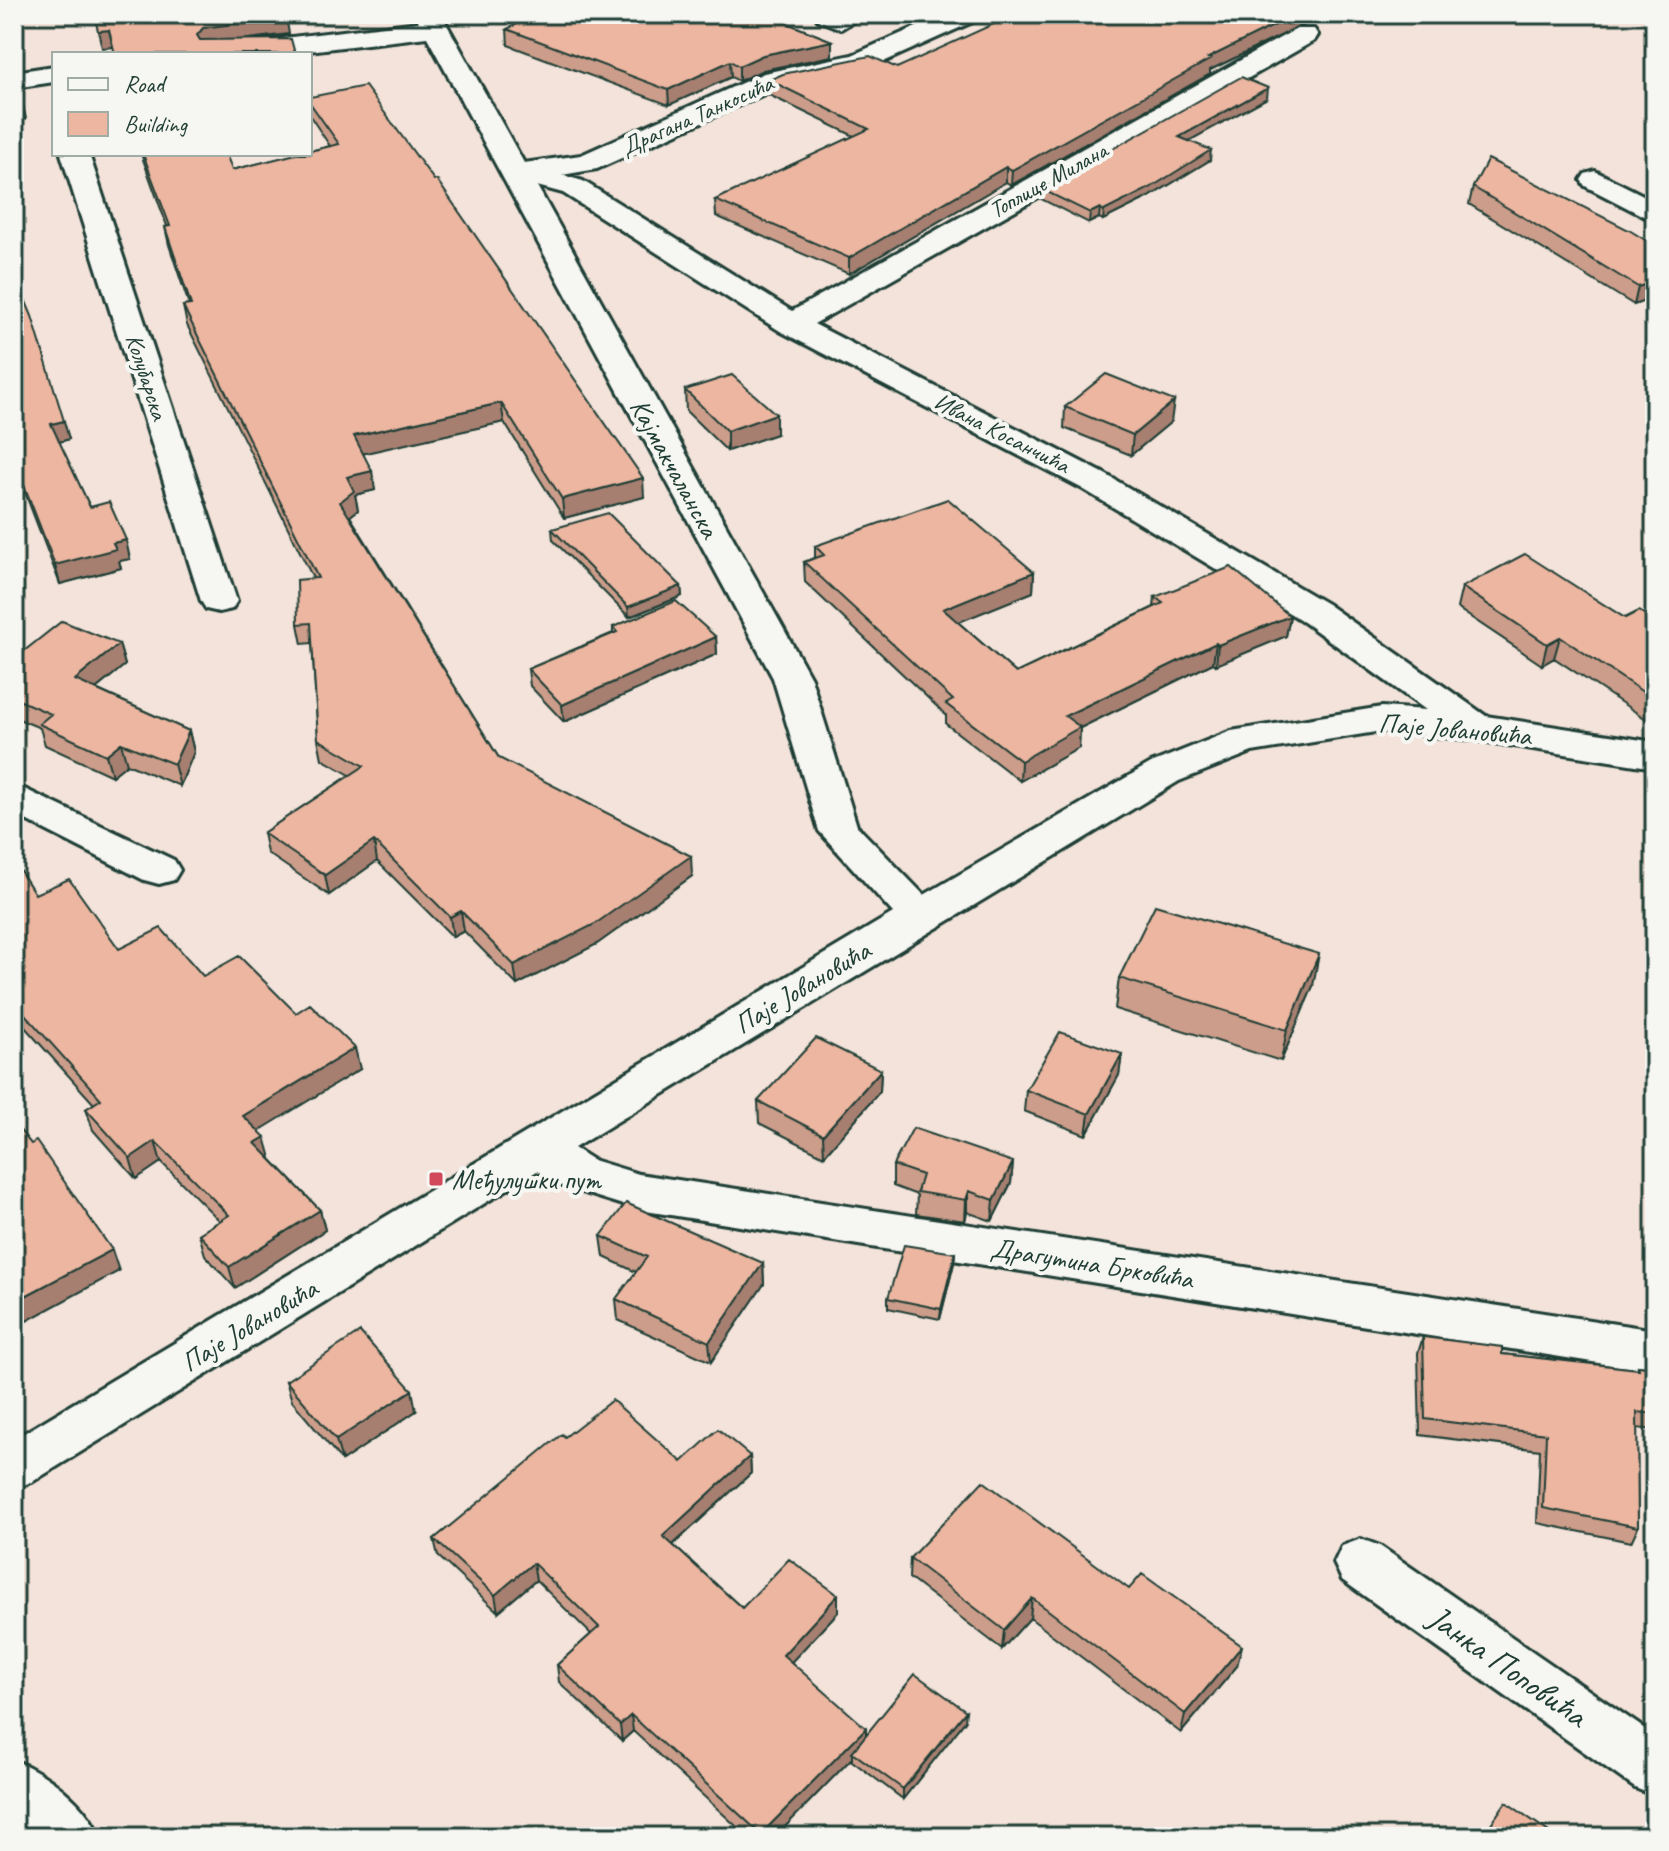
<svg xmlns="http://www.w3.org/2000/svg" width="1669" height="1851" font-family="Caveat,sans-serif">
<rect width="100%" height="100%" fill="#f3e3da"/>
<filter id="ink" filterUnits="userSpaceOnUse"><feTurbulence type="fractalNoise" baseFrequency=".0125" numOctaves="2"/><feDisplacementMap in="SourceGraphic" scale="16" xChannelSelector="R" yChannelSelector="G"/><feConvolveMatrix kernelMatrix="1 2 1 2 8 2 1 2 1" color-interpolation-filters="sRGB"/></filter>
<g filter="url(#ink)">
<g fill="none" stroke-linecap="round" stroke-linejoin="round">
<g stroke="#1f3d34" stroke-width="6">
<path id="minor" d="M415,14H441L524,163L581,155L764,73L852,55L946,14H981L977,20L870,68L782,86L597,169L562,175L583,181L792,311L1296,29H1314L1318,35L1314,41L814,324L1105,474L1327,604L1486,716L1655,742V768L1475,740L1382,731L1252,752L1179,781L574,1148L593,1160L639,1174L1655,1330V1372L639,1210L562,1186L537,1171L32,1482L14,1488V1439L893,913L819,831L773,678L427,37L283,54H203L207,48L216,46L419,22ZM537,186L563,193L780,331L1081,488L1301,620L1426,710L1382,707L1231,731L1151,763L924,895L857,826L811,678Z
M814,14H847L854,21L841,29L818,20Z
M54,66V82L14,88V72Z
M61,154H89L237,601L232,609L219,612L206,609L201,601Z
M1595,171L1655,201V222L1585,186L1581,180L1585,174Z
M14,784L174,860L180,870L174,880L159,884L144,880L14,814Z
M1361,1539L1380,1546L1655,1736V1796L1635,1788L1342,1580L1334,1563L1342,1546Z"/>
</g>
<g stroke="#1f3d34" stroke-width="6">
<path id="primary" d="M14,1760C48,1774 86,1803 100,1837H25L14,1828Z"/>
</g>
<use href="#minor" fill="#f6f6f2" fill-rule="evenodd"/>
<use href="#primary" fill="#f6f6f2" fill-rule="evenodd"/>
</g>
<path fill="#cc9d8a" stroke="#1f3d34" stroke-width="2" d="M503,14H764L832,41V56L763,70L739,81L731,77L669,105L508,45L507,29L524,21Z
M1037,14H1325L1210,70V74L1011,185L1006,182L849,274L716,216L715,200L854,136L769,95V80L897,68L1022,21Z
M310,97L644,497L564,518L504,422L363,453L375,490L355,495L358,510L350,516L499,758L692,876L597,944L517,985L464,931L453,937L377,861L329,895L267,853L263,833L350,775L322,759L318,739L312,643L302,644L298,624L313,578L187,325L183,306L189,305L169,245L165,227L167,226L141,154H226L232,170L330,146L310,116Z
M1267,98L1188,141L1210,160L1149,197L1103,220L1099,218L1089,223L1041,199V189Z
M1473,187L1655,246V297L1634,305L1469,204Z
M14,273L69,439L59,442L90,507L130,559L119,561L121,568L60,584L14,464Z
M685,390L776,434L727,451L686,411Z
M1065,407L1171,422L1131,455L1064,428Z
M552,529L681,586L682,596L629,617L553,540Z
M815,546L1034,572L1033,592L958,622L1016,673L1154,607L1155,597L1290,616L1286,636L1216,665L1213,663L1080,728L1079,748L1020,781L946,724V715L805,582L804,562L815,558Z
M1462,587L1625,618L1655,621V725L1554,658L1542,665L1457,608Z
M613,627L716,637L717,654L564,722L530,686L528,669L613,633Z
M119,644L125,665L96,689L189,731L194,752L180,786L127,764L112,776L45,745L40,728L14,717V659Z
M14,861L35,894L119,949L203,976L296,1013L360,1069L259,1130L270,1158L320,1210L325,1230L235,1288L205,1255L199,1234L220,1221L161,1162L136,1179L93,1130L86,1109L94,1104L14,1015Z
M1119,978L1313,986L1281,1061L1115,1009Z
M1122,1054L1119,1075L1086,1135L1024,1111L1026,1090Z
M881,1070L880,1091L824,1156L759,1123L758,1101Z
M1013,1162L1011,1183L992,1221L967,1212L965,1221L916,1214L917,1195L893,1186V1165Z
M601,1236L763,1263L764,1284L711,1362L618,1320L616,1299L636,1272L604,1257Z
M955,1253L954,1263L940,1319L888,1308V1298Z
M1423,1337L1502,1354L1637,1369L1638,1366L1655,1368V1430L1637,1428L1638,1527L1631,1542L1537,1523L1540,1450L1420,1435L1418,1353Z
M286,1381L416,1411L342,1461L292,1401Z
M565,1437L682,1462L750,1456L751,1473L673,1545L742,1608L838,1595V1612L791,1662L866,1735L965,1721L903,1799L852,1761V1758L775,1837H748L633,1731L622,1741L559,1682L557,1665L591,1634L536,1580L498,1612L438,1556L434,1539Z
M910,1558L1129,1589L1237,1666L1181,1733L1030,1618L1002,1649L909,1578Z"/>
<path fill="#a67f71" stroke="#1f3d34" stroke-width="2" d="M285,14H358L287,22L289,34L215,43L200,52L197,35L203,28Z
M1297,14H1325L1210,70V74L1011,185L1012,170L1208,58Z
M109,30L113,47L102,48L98,31Z
M832,41V56L763,70L739,81V66L763,55Z
M730,61L731,77L669,105L668,90Z
M1268,88L1267,98L1178,147L1179,137Z
M22,101L26,119L14,121V103Z
M1211,150L1210,160L1149,197L1103,220L1104,211Z
M1006,167V182L849,274V258Z
M1100,208L1099,218L1089,223L1090,213Z
M1655,281V297L1634,305L1638,287Z
M1174,401L1171,422L1131,455L1133,435Z
M501,403L504,422L357,455L354,436Z
M776,414V434L727,451V431Z
M64,421L69,439L56,443L51,424Z
M372,471L375,490L355,495L358,510L344,521L340,502L347,477Z
M643,478L644,497L564,518L562,499Z
M126,540L130,559L119,561L121,568L60,584L55,565L113,543Z
M1034,572L1033,592L942,629L943,609Z
M681,586L682,596L629,617L628,607Z
M1290,616L1286,636L1216,665L1218,645Z
M716,637L717,654L564,722L562,705Z
M1560,637L1554,658L1542,665L1547,644Z
M1216,643L1213,663L1080,728L1079,748L1020,781L1021,761L1065,716Z
M119,644L125,665L81,701L75,680Z
M189,731L194,752L180,786L174,764Z
M121,743L127,764L112,776L106,755Z
M374,841L377,861L329,895L325,875Z
M691,856L692,876L597,944L517,985L514,965Z
M461,911L464,931L453,937L450,917Z
M1319,954L1313,986L1281,1061L1287,1030Z
M355,1048L360,1069L249,1137L243,1116Z
M1122,1054L1119,1075L1086,1135L1089,1114Z
M881,1070L880,1091L824,1156L823,1135Z
M265,1137L271,1158L261,1164L255,1143Z
M155,1141L161,1162L136,1179L130,1158Z
M1013,1162L1011,1183L992,1221L994,1200Z
M969,1191L967,1212L965,1221L966,1200Z
M320,1210L325,1230L235,1288L229,1267Z
M112,1250L119,1271L19,1325L14,1313V1302Z
M955,1253L954,1263L940,1319L941,1309Z
M763,1263L764,1284L711,1362L709,1342Z
M412,1390L416,1411L342,1461L336,1440Z
M750,1456L751,1473L664,1553L663,1536Z
M533,1563L536,1580L498,1612L495,1595Z
M838,1595V1612L783,1671V1655Z
M1032,1598L1030,1618L1002,1649L1004,1630Z
M1242,1646L1237,1666L1181,1733L1185,1714Z
M966,1711L965,1721L903,1799V1789Z
M631,1715L633,1731L622,1741L620,1725Z
M866,1728V1744L852,1752V1758L775,1837H761V1834Z"/>
<path fill="#edb6a1" stroke="#1f3d34" stroke-width="2" d="M94,14H285L286,17L203,28L197,35L200,40L291,39L295,54H115L109,30L98,31Z
M537,14H764L832,41L763,55L739,66L730,61L668,90L507,29Z
M1037,14H1297L1208,58L1211,59L1012,170L1006,167L849,258L715,200L869,129L769,80L783,74L870,56L897,68L1011,16L1022,21Z
M1241,77L1268,88L1179,137L1211,150L1150,188L1104,211L1100,208L1090,213L1041,189Z
M14,85L22,101L14,103Z
M365,86L434,180H437L643,478L562,499L501,403L354,436L372,471L347,477L354,491L340,502L499,758L691,856L595,924L514,965L461,911L450,917L374,841L325,875L263,833L364,766L318,739L311,623L298,624L297,580L318,578L183,306L191,305L165,227L170,226L143,154H226L232,170L296,154H310V151L339,144L310,103V97Z
M1488,159L1629,230L1655,246V281L1638,287L1473,187Z
M14,273L32,316L64,421L51,424L90,507L109,502L126,540L113,543L116,549L55,565L14,459Z
M1106,374L1174,401L1133,435L1065,407Z
M732,375L776,414L727,431L685,390Z
M948,499L1034,572L943,609L1016,673L1163,603L1155,597L1231,567L1290,616L1218,645L1216,643L1065,716L1080,727L1021,761L946,704L953,700L804,562L824,555L815,546Z
M608,513L681,586L628,607L552,529Z
M1525,554L1625,618L1639,611L1655,621V700L1560,637L1547,644L1462,587Z
M676,601L716,637L562,705L528,669L617,632L613,627Z
M62,621L119,644L75,680L189,731L174,764L121,743L106,755L39,724L51,714L14,698V659Z
M14,861L35,894L69,879L119,949L161,928L203,976L239,956L296,1013L310,1004L355,1048L243,1116L265,1137L255,1143L320,1210L229,1267L199,1234L229,1215L155,1141L130,1158L86,1109L101,1099L14,1002Z
M1155,905L1319,954L1287,1030L1119,978Z
M1060,1032L1122,1054L1089,1114L1026,1090Z
M816,1038L881,1070L823,1135L758,1101Z
M14,1123L31,1144L36,1141L112,1250L14,1302Z
M913,1128L1013,1162L994,1200L969,1191L966,1200L917,1192L922,1175L893,1165Z
M626,1203L763,1263L709,1342L616,1299L647,1257L601,1236Z
M904,1245L955,1253L941,1309L888,1298Z
M360,1332L412,1390L336,1440L286,1381Z
M1423,1337L1502,1347V1354L1639,1369L1638,1366L1655,1368V1414L1637,1412L1638,1527L1543,1508L1546,1434L1425,1419Z
M612,1400L682,1462L718,1429L750,1456L663,1536L742,1608L789,1559L838,1595L783,1655L866,1728L761,1834L631,1715L620,1725L557,1665L599,1627L533,1563L495,1595L434,1539L562,1434L565,1437Z
M983,1481L1129,1589L1142,1574L1242,1646L1185,1714L1032,1598L1004,1630L910,1558Z
M915,1674L966,1711L903,1789L852,1752Z
M1506,1802L1556,1837H1482Z
M904,1828L914,1837H896Z"/>
</g>
<rect fill="#d1495b" stroke="#f6f6f2" stroke-width="3" x="428" y="1171" width="16" height="16" rx="4"/>
<g text-anchor="middle" dominant-baseline="central" stroke-width="8" stroke-linejoin="round" paint-order="stroke">
<g font-size="24" fill="#1f3d34" stroke="#f6f6f2">
<text transform="translate(697 115) rotate(-24)">Драгана Танкосића</text>
<text transform="translate(1048 180) rotate(-29)">Топлице Милана</text>
<text transform="translate(147 377) rotate(72)">Колубарска</text>
<text transform="translate(1002 433) rotate(27)">Ивана Косанчића</text>
</g>
<g font-size="28" fill="#1f3d34" stroke="#f6f6f2">
<text transform="translate(675 468) rotate(61)">Кајмакчаланска</text>
<text transform="translate(1455 729) rotate(5)">Паје Јовановића</text>
<text transform="translate(802 987) rotate(-31)">Паје Јовановића</text>
<text transform="translate(1092 1263) rotate(9)">Драгутина Брковића</text>
<text transform="translate(249 1325) rotate(-31)">Паје Јовановића</text>
</g>
<g font-size="28" fill="#1f3d34" stroke="#f6f6f2" text-anchor="start">
<text x="452" y="1179">Међулушки пут</text>
</g>
<g font-size="34" fill="#1f3d34" stroke="#f6f6f2">
<text transform="translate(1508 1666) rotate(35)">Јанка Поповића</text>
</g>
</g>
<rect width="1669" height="1851" fill="none" stroke="#f6f6f2" stroke-width="48"/>
<rect x="24" y="24" width="1621" height="1803" fill="none" stroke="#1f3d34" stroke-width="3" filter="url(#ink)"/>
<rect x="52" y="52" width="260" height="104" fill="#f6f6f2" stroke="#a0aca6" stroke-width="2"/>
<rect x="68" y="78" width="40" height="12" fill="#f6f6f2" stroke="#a0aca6" stroke-width="2"/>
<text x="124" y="92" font-size="24" fill="#1f3d34">Road</text>
<rect x="68" y="112" width="40" height="24" fill="#edb6a1" stroke="#a0aca6" stroke-width="2"/>
<text x="124" y="132" font-size="24" fill="#1f3d34">Building</text>
</svg>
